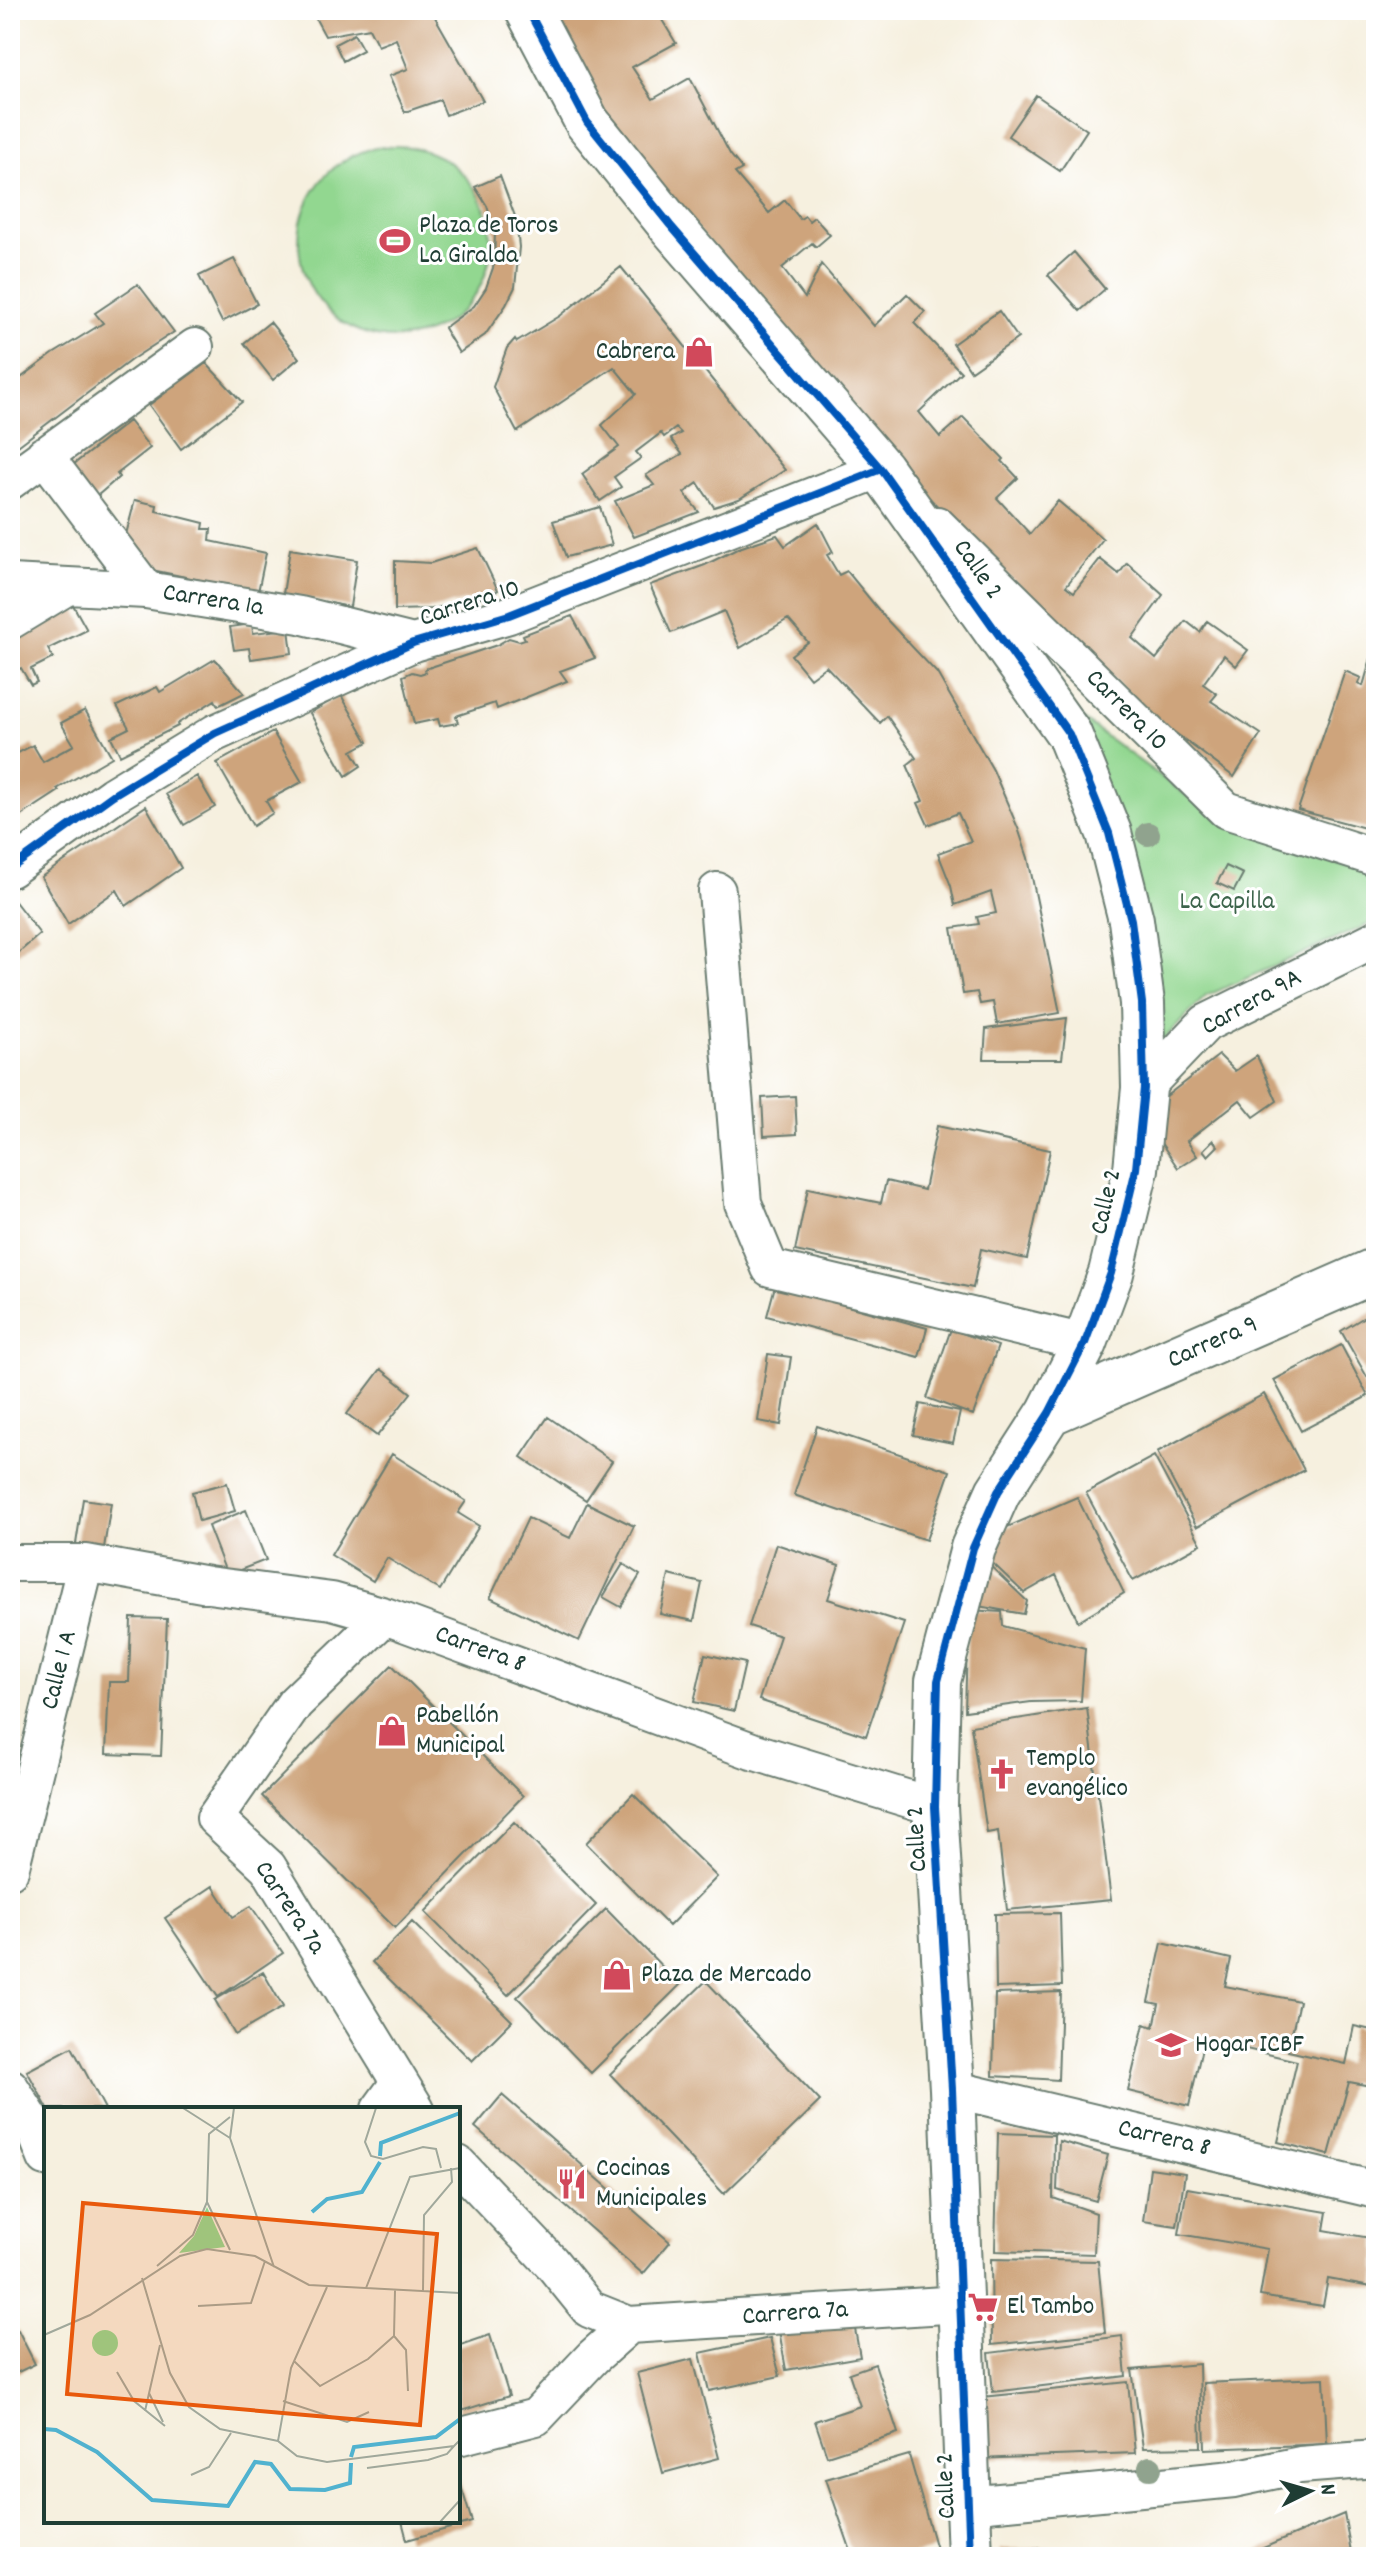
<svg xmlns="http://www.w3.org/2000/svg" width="1386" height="2567" font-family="Dekko,sans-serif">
<rect width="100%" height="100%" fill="#fff"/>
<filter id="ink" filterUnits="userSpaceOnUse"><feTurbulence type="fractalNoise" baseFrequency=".0125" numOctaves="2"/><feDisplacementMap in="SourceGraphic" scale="16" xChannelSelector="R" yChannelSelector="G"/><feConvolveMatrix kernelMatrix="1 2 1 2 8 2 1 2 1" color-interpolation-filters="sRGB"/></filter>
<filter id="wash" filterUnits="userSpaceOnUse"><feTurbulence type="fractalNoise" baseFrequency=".006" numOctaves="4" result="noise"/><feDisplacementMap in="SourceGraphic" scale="32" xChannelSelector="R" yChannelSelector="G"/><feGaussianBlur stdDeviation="1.8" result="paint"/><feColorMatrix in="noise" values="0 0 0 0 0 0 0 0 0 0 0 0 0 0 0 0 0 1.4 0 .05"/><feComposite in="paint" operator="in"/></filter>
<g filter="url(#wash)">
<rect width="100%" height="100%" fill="#f6f0df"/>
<path fill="#92d790" stroke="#588a62" stroke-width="2" d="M299 242a96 96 0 1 1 192 0a96 96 0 1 1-192 0Z
M1085,721L1219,819L1376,873V921L1206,996L1157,1046Z"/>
<g id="blocks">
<path fill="#cea47b" d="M311,10H431L483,101L446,115L440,100L405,112L389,76L408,69L396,39L378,46L369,28L325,36Z
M532,10H656L676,43L632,67L653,99L690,78L730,154L742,169L735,173L769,213L785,200L800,219L805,216L809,221L814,217L830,235L816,247L812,243L782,268L805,298L821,264L874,326L907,294L925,312L914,323L961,372L919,412L940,437L963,417L1004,459L1002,461L1018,478L997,498L1030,534L1058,501L1103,539L1066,586L1074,592L1100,559L1119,574L1127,563L1163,595L1132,638L1156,659L1186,621L1200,632L1207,621L1248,650L1236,666L1224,655L1203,684L1217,694L1211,701L1261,734L1234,777L1145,710L904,473L585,95Z
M354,34L363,50L343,61L335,44Z
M1036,95L1087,130L1060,171L1008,136Z
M500,176L516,219L519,247L515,287L506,305L485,335L459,353L444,328L474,306L486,288L494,265L495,232L487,206L475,187Z
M1074,252L1105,289L1080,311L1048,275Z
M234,259L257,304L222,322L199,276Z
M621,267L785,470L739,499L714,507L698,483L684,493L699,512L634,537L615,501L654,485L646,475L682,454L671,439L681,433L676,428L664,437L661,433L636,452L641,458L614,477L621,487L600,501L582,474L619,447L602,425L636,394L614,367L517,432L493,387L507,348L515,339L517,342L560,316Z
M138,284L174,332L131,360L10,452V386L53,354L103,323L95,313Z
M999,311L1018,338L971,371L953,344Z
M270,322L299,358L273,380L244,343Z
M206,363L242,402L181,449L149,405Z
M129,421L150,448L117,474L119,477L90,502L64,472Z
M135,500L157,505L156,511L204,523L203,529H211L210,541L266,553L258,592L147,569L123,546Z
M600,507L612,545L566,557L553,521Z
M818,523L833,552L827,555L839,575L847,571L886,619L937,673L993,770L1018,828L1028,858L1060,1013L997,1024L993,1002L980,1004L977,992L963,994L952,928L979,924L977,917L996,913L991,892L955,905L951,886L938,853L971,841L958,813L928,825L918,803L923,801L907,765L916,758L887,716L880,723L826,666L810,678L791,655L808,642L788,619L740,648L724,611L671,633L650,585L705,565L739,548L777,535L785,546Z
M478,548L498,590L490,595L432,609L395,610V561L431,563Z
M290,549L357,560L350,607L283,594Z
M72,603L87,630L48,649L53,658L31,669L37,682L31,685L21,668L10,674V636Z
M572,616L595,658L560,671L567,681L497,709L495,703L456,716L458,723L440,726L438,719L414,724L403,676L412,672L420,674L426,672L425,669L497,645L509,638L519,641L525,639L523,635Z
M252,624L253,633L289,629L292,653L251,659L249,648L234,650L230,627Z
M1371,658L1376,660V831L1298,810L1345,671L1361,678L1358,684L1363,686Z
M215,659L244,693L218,706L215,700L177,724L178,726L120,755L111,737L129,728L117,706L157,687L160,692Z
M341,695L368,742L352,751L361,766L346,776L310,713Z
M85,710L112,757L57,789L59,791L10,823V757L33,745L43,762L74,745L61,723Z
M273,732L302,782L266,801L273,813L253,826L217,763Z
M197,776L215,807L184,825L166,794Z
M146,806L181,868L126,906L117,890L68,924L41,877Z
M1226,866L1243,874L1234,891L1217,883Z
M13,899L40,934L10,960V901Z
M1067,1018L1062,1059H984L986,1029Z
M1219,1055L1235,1071L1257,1056L1277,1101L1254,1117L1240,1100L1187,1141L1197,1156L1178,1168L1142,1115Z
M795,1096L797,1134L764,1136L762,1098Z
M937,1126L1050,1150L1027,1259L981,1249L973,1288L795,1251L808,1188L881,1203L886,1181L924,1190Z
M1213,1140L1218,1146L1208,1156L1203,1150Z
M775,1286L927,1328L919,1357L767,1316Z
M1376,1310V1372L1367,1377L1341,1331Z
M951,1329L998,1346L973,1415L927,1398Z
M1341,1345L1368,1396L1301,1431L1274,1380Z
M768,1354L791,1357L781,1425L758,1421Z
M381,1369L411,1393L377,1436L347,1414Z
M1264,1394L1304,1470L1197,1527L1157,1452Z
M920,1404L960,1412L953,1443L913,1435Z
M548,1417L612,1461L586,1500L521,1457Z
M817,1426L950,1471L926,1540L794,1495Z
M392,1454L466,1501L458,1513L479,1526L440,1590L387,1558L373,1581L331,1555Z
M1154,1456L1201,1544L1133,1581L1086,1493Z
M227,1483L235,1511L199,1521L192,1492Z
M1077,1497L1124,1593L1078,1621L1056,1575L1024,1593L982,1553L998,1531Z
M83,1499L111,1503L104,1548L76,1544Z
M587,1503L634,1526L579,1641L490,1598L528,1518L570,1538Z
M246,1510L266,1560L227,1575L208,1526Z
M776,1544L839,1565L828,1599L904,1623L866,1736L759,1700L780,1636L749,1626Z
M982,1558L1027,1601L1024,1614L972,1605Z
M623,1564L640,1575L621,1607L603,1597Z
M669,1575L702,1583L694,1621L660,1614Z
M968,1610L1002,1612L1003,1626L1085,1648L1081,1701L1031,1702L965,1711Z
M131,1618L167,1619L161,1756L106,1754L109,1682H129Z
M705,1654L745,1663L734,1711L694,1702Z
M392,1665L523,1796L395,1928L262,1796Z
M1087,1708L1111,1900L1007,1910L998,1831L987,1833L971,1726Z
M633,1794L717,1877L669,1926L586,1843Z
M514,1822L596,1905L508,1995L425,1912Z
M213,1886L233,1917L251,1906L283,1953L218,1997L165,1918Z
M606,1909L680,1985L591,2073L517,1997Z
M1060,1913L1062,1986L996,1988L995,1914Z
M412,1922L512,2021L472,2061L372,1962Z
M1162,1943L1231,1959L1225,1986L1299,2001L1288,2051L1346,2064L1354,2026L1376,2031V2087L1349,2082L1329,2155L1278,2142L1297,2061L1204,2039L1189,2106L1128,2091L1144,2024L1154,2027L1159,2004L1149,2002Z
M263,1972L283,2007L235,2035L215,2000Z
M706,1981L820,2101L724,2194L610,2074Z
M1061,1992L1058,2080L993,2076L995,1994Z
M72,2047L105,2109H48L27,2071Z
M502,2095L670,2242L643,2274L475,2127Z
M998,2133L1054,2135L1053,2198L1096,2213L1094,2254L995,2251Z
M1059,2141L1108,2155L1096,2201L1057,2190Z
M1150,2168L1185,2173L1177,2226L1143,2221Z
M1187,2188L1327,2212L1324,2230L1376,2239V2288L1328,2279L1323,2306L1260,2296L1268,2249L1179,2234Z
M991,2259L1098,2261L1105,2333L992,2345Z
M853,2318L860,2357L786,2370L779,2330Z
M18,2330L35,2364L10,2376V2334Z
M490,2335L509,2396L458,2412V2346Z
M1122,2336L1126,2376L993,2392L989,2353Z
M770,2338L780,2376L709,2391L700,2353Z
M693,2359L719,2458L663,2473L637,2373Z
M875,2364L898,2433L827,2456L815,2421L860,2406L849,2373Z
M1199,2364L1201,2447L1143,2448L1132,2370Z
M1324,2378L1327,2444L1205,2449L1203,2383Z
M1128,2382L1135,2453L977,2459L973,2398Z
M1374,2400H1376V2431L1370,2430Z
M909,2455L936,2549L904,2557H853L826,2479Z
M458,2476L472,2522L407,2540L402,2521H458Z
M1344,2514L1352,2557H1198V2555L1256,2551Z
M1093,2548V2557H1001L1000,2549Z"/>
</g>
</g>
<g filter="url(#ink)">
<use href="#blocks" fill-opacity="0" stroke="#6a7c70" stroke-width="2"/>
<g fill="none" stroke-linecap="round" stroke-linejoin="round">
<g stroke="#6a7c70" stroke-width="40">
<path id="minor" d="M44,455L146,590
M10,481L195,347
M937,525L1226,810L1376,858
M10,583L146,590L300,615L413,643
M10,621L68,586
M10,869L113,795L215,733L413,643L509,615L881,469L898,486
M717,891L743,1203L770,1268L1085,1343
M1144,1088L1206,1023L1376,939
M10,1563H86L208,1585L332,1601L385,1616L752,1751L935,1807
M385,1616L295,1703L215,1818L268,1867L416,2109
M10,1870L86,1563
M10,2087L31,2120L46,2158
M952,2089L1376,2190
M380,2109L399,2083
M458,2164L551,2262L589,2309L629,2325L960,2304
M458,2437L536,2417L593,2357L629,2325
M968,2505L1234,2479L1300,2465L1376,2459"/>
</g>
<g stroke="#6a7c70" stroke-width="48">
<path id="tertiary" d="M528,10L587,122L670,225L881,469L1069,734L1109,833L1131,920L1142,1003L1144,1088L1136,1169L1111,1273L1085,1343L1049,1413L998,1492L973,1548L938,1681L935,1807L952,2089L970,2557
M1049,1413L1376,1270"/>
</g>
<use href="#minor" stroke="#fff" stroke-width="36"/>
<use href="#tertiary" stroke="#fff" stroke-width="44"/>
<g stroke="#fff" stroke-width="13">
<path id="cycleway" d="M528,10L587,122L670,225L881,469L1069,734L1109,833L1131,920L1142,1003L1144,1088L1136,1169L1111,1273L1085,1343L1049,1413L998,1492L973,1548L938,1681L935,1807L952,2089L970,2557
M10,869L113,795L215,733L413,643L509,615L881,469"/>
</g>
<use href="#cycleway" stroke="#0057b8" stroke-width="8"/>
</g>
<g fill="#90a38e">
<circle cx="1148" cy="834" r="12"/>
<circle cx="1150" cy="2468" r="12"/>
</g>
</g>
<defs>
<g id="stadium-bare" transform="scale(2.4)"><path d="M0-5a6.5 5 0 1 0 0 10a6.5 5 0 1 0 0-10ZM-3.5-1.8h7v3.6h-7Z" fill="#d1495b" stroke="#fff" stroke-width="2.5" paint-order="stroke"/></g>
<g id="shop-bare" transform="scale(2.4)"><path d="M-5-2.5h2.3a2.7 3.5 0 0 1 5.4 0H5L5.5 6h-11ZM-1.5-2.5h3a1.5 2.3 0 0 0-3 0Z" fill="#d1495b" stroke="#fff" stroke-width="2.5" paint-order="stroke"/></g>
<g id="church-bare" transform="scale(2.4)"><path d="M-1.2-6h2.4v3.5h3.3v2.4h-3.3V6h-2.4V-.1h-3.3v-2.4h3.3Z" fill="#d1495b" stroke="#fff" stroke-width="2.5" paint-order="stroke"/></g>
<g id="school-bare" transform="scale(2.4)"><path d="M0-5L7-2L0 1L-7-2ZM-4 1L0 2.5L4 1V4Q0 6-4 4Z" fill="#d1495b" stroke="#fff" stroke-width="2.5" paint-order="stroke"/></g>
<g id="restaurant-bare" transform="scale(2.4)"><path d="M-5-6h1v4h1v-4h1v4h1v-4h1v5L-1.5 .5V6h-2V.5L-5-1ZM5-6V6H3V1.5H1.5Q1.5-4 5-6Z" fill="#d1495b" stroke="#fff" stroke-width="2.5" paint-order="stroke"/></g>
<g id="supermarket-bare" transform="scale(2.4)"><path d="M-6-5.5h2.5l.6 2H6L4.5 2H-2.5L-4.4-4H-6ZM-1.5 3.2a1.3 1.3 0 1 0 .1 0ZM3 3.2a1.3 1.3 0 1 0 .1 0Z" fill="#d1495b" stroke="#fff" stroke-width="2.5" paint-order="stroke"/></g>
</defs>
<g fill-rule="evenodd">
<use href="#stadium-bare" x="395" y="241"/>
<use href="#shop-bare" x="699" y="352"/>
<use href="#shop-bare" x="392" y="1731"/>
<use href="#church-bare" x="1002" y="1774"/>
<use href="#shop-bare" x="617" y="1975"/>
<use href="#school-bare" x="1171" y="2045"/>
<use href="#restaurant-bare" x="572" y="2184"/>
<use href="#supermarket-bare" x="983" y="2307"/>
</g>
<g text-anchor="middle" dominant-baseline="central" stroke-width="6" stroke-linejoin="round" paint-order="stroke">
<g font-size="26" fill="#1f3d34" stroke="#fff" text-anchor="start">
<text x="419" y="226">Plaza de Toros<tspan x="419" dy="30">La Giralda</tspan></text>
<text x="675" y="352" text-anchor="end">Cabrera</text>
<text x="416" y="1716">Pabellón<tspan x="416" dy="30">Municipal</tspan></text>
<text x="1026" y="1759">Templo<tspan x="1026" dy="30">evangélico</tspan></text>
<text x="641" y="1975">Plaza de Mercado</text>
<text x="1195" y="2045">Hogar ICBF</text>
<text x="596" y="2169">Cocinas<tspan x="596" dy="30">Municipales</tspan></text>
<text x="1007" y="2307">El Tambo</text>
</g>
<g font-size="26" fill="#1f3d34" stroke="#fff">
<text transform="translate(977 570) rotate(55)">Calle 2</text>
<text transform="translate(213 601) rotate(9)">Carrera 1a</text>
<text transform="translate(470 604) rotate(-18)">Carrera 10</text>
<text transform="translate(1126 711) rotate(45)">Carrera 10</text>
<text transform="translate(1252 1003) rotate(-29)">Carrera 9A</text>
<text transform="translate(1107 1202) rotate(-77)">Calle 2</text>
<text transform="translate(1213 1343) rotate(-24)">Carrera 9</text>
<text transform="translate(480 1650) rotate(20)">Carrera 8</text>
<text transform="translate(60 1670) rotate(-76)">Calle 1 A</text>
<text transform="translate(918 1839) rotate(-93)">Calle 2</text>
<text transform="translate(289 1908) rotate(56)">Carrera 7a</text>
<text transform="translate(1164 2139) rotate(13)">Carrera 8</text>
<text transform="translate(795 2314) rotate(-4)">Carrera 7a</text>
<text transform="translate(947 2486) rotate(-92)">Calle 2</text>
</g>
<g font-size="26" fill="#3c644b" stroke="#fff">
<text x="1227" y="902">La Capilla</text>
</g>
</g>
<g transform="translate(44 2107)">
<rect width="416" height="416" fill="#f6f0df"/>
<path d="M163,100L181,140L135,146L150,129ZM48 236a13 13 0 1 1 26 0a13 13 0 1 1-26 0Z" fill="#92d790"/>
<path fill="none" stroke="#50b2cf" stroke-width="4" d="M336,49L337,36L416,6M268,105L283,92L318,85L336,55M0,322L12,323L53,345L108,393L184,399L211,355L227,357L246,382L281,383L306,376L307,356M307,350L310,340L392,330L416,312"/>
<path fill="none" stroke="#a0a89b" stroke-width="2" d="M139,1L186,31M190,1L186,31L230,160M332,1L321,35L327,49L339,52L379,40L392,42L397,61M163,95L186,143M113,159L149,128L163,95L165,27L186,10M98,171L126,266L145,300L176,322L234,334M283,180L247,261L234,334L253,349L283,355L410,339L416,333M322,181L366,70L416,61M379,184L380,108L408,75L407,61M154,199L207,196L221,154M0,228L46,208L136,149L163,142L211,149L265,178L416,186M350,229L362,243L364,284M250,254L276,279L324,252L350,229L351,183M73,265L90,294L121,319M105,286L119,315M239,294L303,315L325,305M101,304L116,238M323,361L384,353L403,347L410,339M147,368L165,360L187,326M396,415L416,393"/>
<path fill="#e8590c" fill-opacity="0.15" stroke="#e8590c" stroke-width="4" d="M39,96L393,127L376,318L23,287Z"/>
<rect width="416" height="416" fill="none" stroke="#1f3d34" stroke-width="4"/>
</g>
<rect width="1386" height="2567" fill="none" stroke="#fff" stroke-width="40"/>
<g transform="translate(1310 2491) rotate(85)" stroke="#ffffff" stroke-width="6" paint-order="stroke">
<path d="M0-6L14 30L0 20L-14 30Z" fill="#1f3d34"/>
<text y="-12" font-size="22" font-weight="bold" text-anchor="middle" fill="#1f3d34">N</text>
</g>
</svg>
